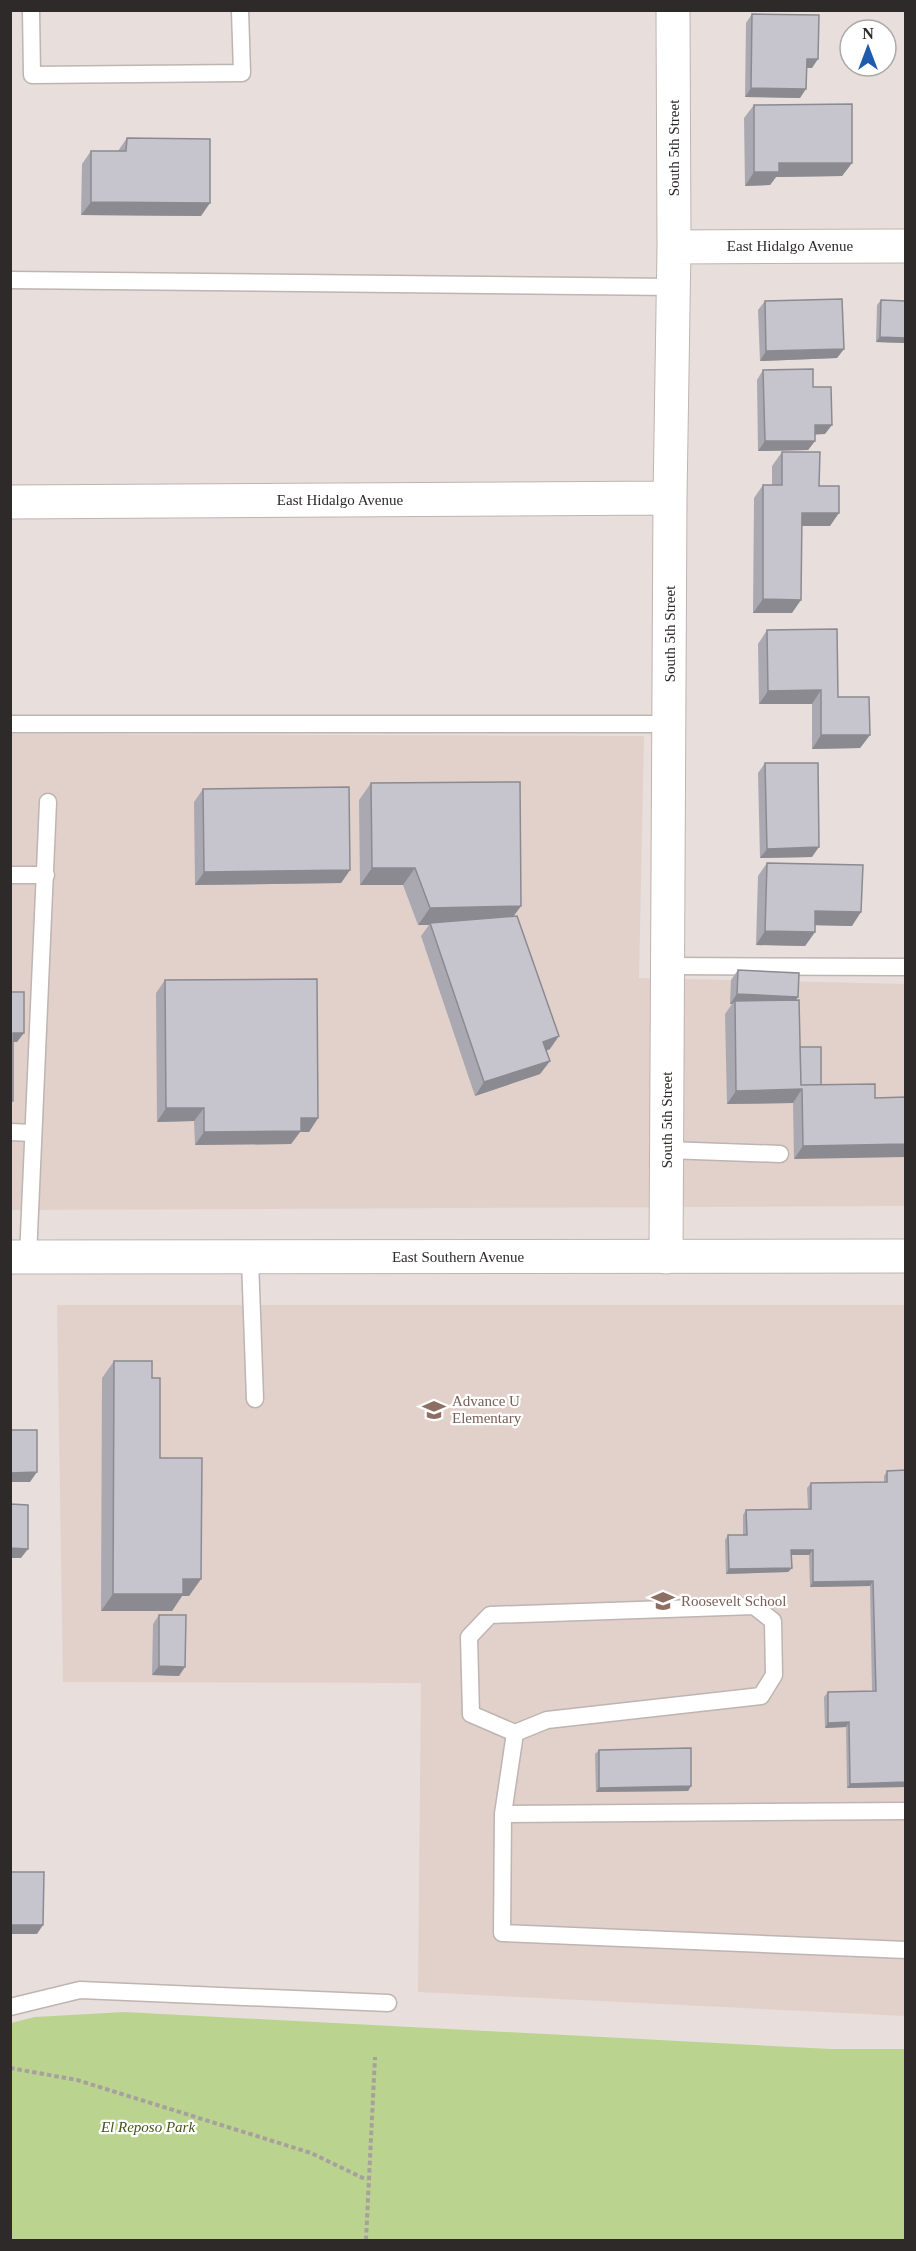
<svg xmlns="http://www.w3.org/2000/svg" width="916" height="2251" font-family="Georgia,serif">
<rect width="100%" height="100%" fill="#e8dedb"/>
<path fill="#e2d1ca" d="M10,734L644,736L639,978L905,984V1206L11,1210Z
M57,1305H905V2016L418,1992L421,1683L63,1682Z"/>
<path fill="#bad490" d="M124,2012L831,2049H905V2240H11V2023L35,2017Z"/>
<g fill="none" stroke-linecap="round" stroke-linejoin="round">
<g stroke="#beb4b1" stroke-width="19">
<path id="service" d="M31,10L32,75L242,73L240,10
M10,280L674,287
M10,724H670
M10,875H46
M669,966L906,967
M10,1132L33,1133
M667,1150L780,1154
M28,1257L48,802
M250,1259L255,1399
M906,1811L503,1814L502,1933L906,1950
M503,1814L515,1733L547,1720L761,1696L774,1675L773,1621L754,1606L490,1615L469,1637L471,1714L515,1733
M10,2007L80,1990L388,2003"/>
</g>
<g stroke="#beb4b1" stroke-width="35">
<path id="minor" d="M674,247L906,246
M10,502L670,498
M666,1257L670,498L674,247L673,10"/>
</g>
<g stroke="#beb4b1" stroke-width="35">
<path id="secondary" d="M10,1257L906,1256"/>
</g>
<path stroke="#a7a09d" stroke-width="4" stroke-dasharray="4.5 3" stroke-linecap="butt" d="M10,2068L77,2080L311,2153L367,2180
M366,2240L375,2057"/>
<use href="#service" stroke="#fff" stroke-width="16"/>
<use href="#minor" stroke="#fff" stroke-width="33"/>
<use href="#secondary" stroke="#fff" stroke-width="33"/>
</g>
<path fill="#aaa9b1" d="M752,14L812,68H807L800,98L745,97L746,23Z
M754,105L852,163L842,176L776,177L770,185L745,186L744,118Z
M127,138L201,216L81,215L82,164L91,151H118Z
M881,300L906,301V341L904,343L876,342L877,305Z
M765,301L844,349L837,358L760,361L758,310Z
M763,370L813,387L825,434H815V441L808,450L758,451L757,380Z
M782,452L819,486L830,526H802L792,613H753L754,498L763,485H772V466Z
M767,630L838,697L870,735L860,748L812,749V704H759L758,644Z
M765,763L812,857L760,858L758,773Z
M371,783L521,906L513,917L550,1049L546,1051L550,1061L540,1074L475,1096L421,936L429,925H418L403,885H360L359,800Z
M203,789L350,870L341,883L195,885L194,802Z
M767,863L852,926L815,925V932L805,946L756,945L758,876Z
M738,970L796,1000L800,1047L821,1085L875,1084L794,1159L793,1103L727,1104L725,1014L732,1004H730L731,980Z
M165,980L318,1118L309,1132H300L291,1144L195,1145L194,1121L157,1122L156,993Z
M114,1361L152,1378L160,1458L201,1579L189,1596H182L172,1611H101L102,1378Z
M887,1471L906,1787L847,1788L846,1727L825,1728L824,1697L828,1692L872,1691L870,1586L810,1587L809,1555H791L792,1568L788,1572L726,1574L725,1540L728,1535H743V1515L746,1510L808,1509L807,1488L811,1483L884,1482V1476Z
M159,1615L179,1676L152,1675L153,1624Z
M599,1750L691,1786L688,1791L596,1792L595,1754Z"/>
<path fill="#8b8a90" d="M807,59H818L812,68H800Z
M751,88L806,89L800,98L745,97Z
M779,163H852L842,176L776,177L770,185L745,186L754,172Z
M91,202L210,203L201,216L81,215Z
M880,337L906,338V341L904,343L876,342Z
M844,349L837,358L760,361L766,351Z
M815,425H832L825,434L808,435Z
M765,441H815L808,450L758,451Z
M802,513H839L830,526H792Z
M763,599L801,600L792,613H753Z
M821,690L812,704H759L768,691Z
M821,735H870L860,748L812,749Z
M819,847L812,857L760,858L767,849Z
M372,868H415L403,885H360Z
M350,870L341,883L195,885L204,872Z
M521,906L509,922L430,923L429,925H418L430,908Z
M815,911L861,912L852,926L806,925Z
M765,931L815,932L805,946L756,945Z
M737,994L798,997L791,1007L735,1001L732,1004H730Z
M13,1033H24L17,1042H10Z
M559,1036L550,1049L534,1055L543,1042Z
M550,1061L540,1074L475,1096L484,1082Z
M802,1089L793,1103L727,1104L736,1091Z
M166,1108H204L194,1121L157,1122Z
M301,1118H318L309,1132H300L291,1144L195,1145L204,1132Z
M906,1144V1157L794,1159L803,1146Z
M37,1472L30,1482H10V1473Z
M10,1548L28,1549L21,1558H10Z
M791,1550H813L809,1555H788Z
M792,1568L788,1572L726,1574L729,1569Z
M183,1579H201L189,1596H182L172,1611H101L113,1594Z
M873,1581L870,1586L810,1587L813,1582Z
M159,1666L185,1667L179,1676L152,1675Z
M849,1722L846,1727L825,1728L828,1723Z
M906,1782V1787L847,1788L850,1784Z
M691,1786L688,1791L596,1792L599,1788Z
M10,1925H43L37,1934H10Z"/>
<path fill="#c6c5ce" stroke="#8b8a90" stroke-width="1.5" d="M752,14L819,15L818,59H807L806,89L751,88Z
M852,104V163H779V172H754V105Z
M127,138L210,139V203L91,202V151H126Z
M842,299L844,349L766,351L765,301Z
M881,300L906,301V338L880,337Z
M813,369V387H831L832,425H815V441H765L763,370Z
M782,452H820L819,486H839V513H802L801,600L763,599V485H782Z
M837,629L838,697H869L870,735H821V690L768,691L767,630Z
M765,763H818L819,847L767,849Z
M520,782L521,906L430,908L415,868H372L371,783Z
M349,787L350,870L204,872L203,789Z
M767,863L863,865L861,912L815,911V932L765,931Z
M517,916L559,1036L543,1042L550,1061L484,1082L430,923Z
M738,970L799,973L798,997L737,994Z
M317,979L318,1118H301V1131L204,1132V1108H166L165,980Z
M10,992H24V1033H13V1101H10Z
M799,1000L801,1085L875,1084V1098L906,1097V1144L803,1146L802,1089L736,1091L735,1001Z
M800,1047H821V1085H801Z
M114,1361H152V1378H160V1458H202L201,1579H183V1594H113Z
M10,1430H37V1472L10,1473Z
M906,1470V1782L850,1784L849,1722L828,1723V1692L876,1691L873,1581L813,1582V1550H791L792,1568L729,1569L728,1535H747L746,1510L811,1509V1483L887,1482V1471Z
M10,1504L28,1505V1549L10,1548Z
M159,1615H186L185,1667L159,1666Z
M691,1748V1786L599,1788V1750Z
M10,1872H44L43,1925H10Z"/>
<defs>
<g id="school-bare" transform="scale(1.8)"><path d="M0-5L7-2L0 1L-7-2ZM-4 1L0 2.5L4 1V4Q0 6-4 4Z" fill="#8d6e63" stroke="#fff" stroke-width="2.5" paint-order="stroke"/></g>
</defs>
<g fill-rule="evenodd">
<use href="#school-bare" x="434" y="1410"/>
<use href="#school-bare" x="663" y="1601"/>
</g>
<g text-anchor="middle" dominant-baseline="central" stroke-width="4.5" stroke-linejoin="round" paint-order="stroke">
<g font-size="15" fill="#2e2a29" stroke="#fff">
<text transform="translate(674 148) rotate(-90)">South 5th Street</text>
<text x="790" y="246">East Hidalgo Avenue</text>
<text x="340" y="500">East Hidalgo Avenue</text>
<text transform="translate(670 634) rotate(-90)">South 5th Street</text>
<text transform="translate(667 1120) rotate(-90)">South 5th Street</text>
<text x="458" y="1257">East Southern Avenue</text>
</g>
<g font-size="15" fill="#785e54" stroke="#fff" text-anchor="start">
<text x="452" y="1401">Advance U<tspan x="452" dy="17">Elementary</tspan></text>
<text x="681" y="1601">Roosevelt School</text>
</g>
<g font-size="15" font-style="italic" fill="#44571c" stroke="#fff">
<text x="148" y="2127">El Reposo Park</text>
</g>
</g>
<rect width="916" height="2251" fill="none" stroke="#2e2a29" stroke-width="24"/>
<g transform="translate(868 48)"><circle r="28" fill="#ffffff" stroke="#abaaa9" stroke-width="1.5"/>
<path d="M0-4.5L10 22L0 15L-10 22Z" fill="#1d5bac"/>
<text y="-9" font-size="16" font-weight="bold" text-anchor="middle" fill="#2e2a29">N</text>
</g>
</svg>
